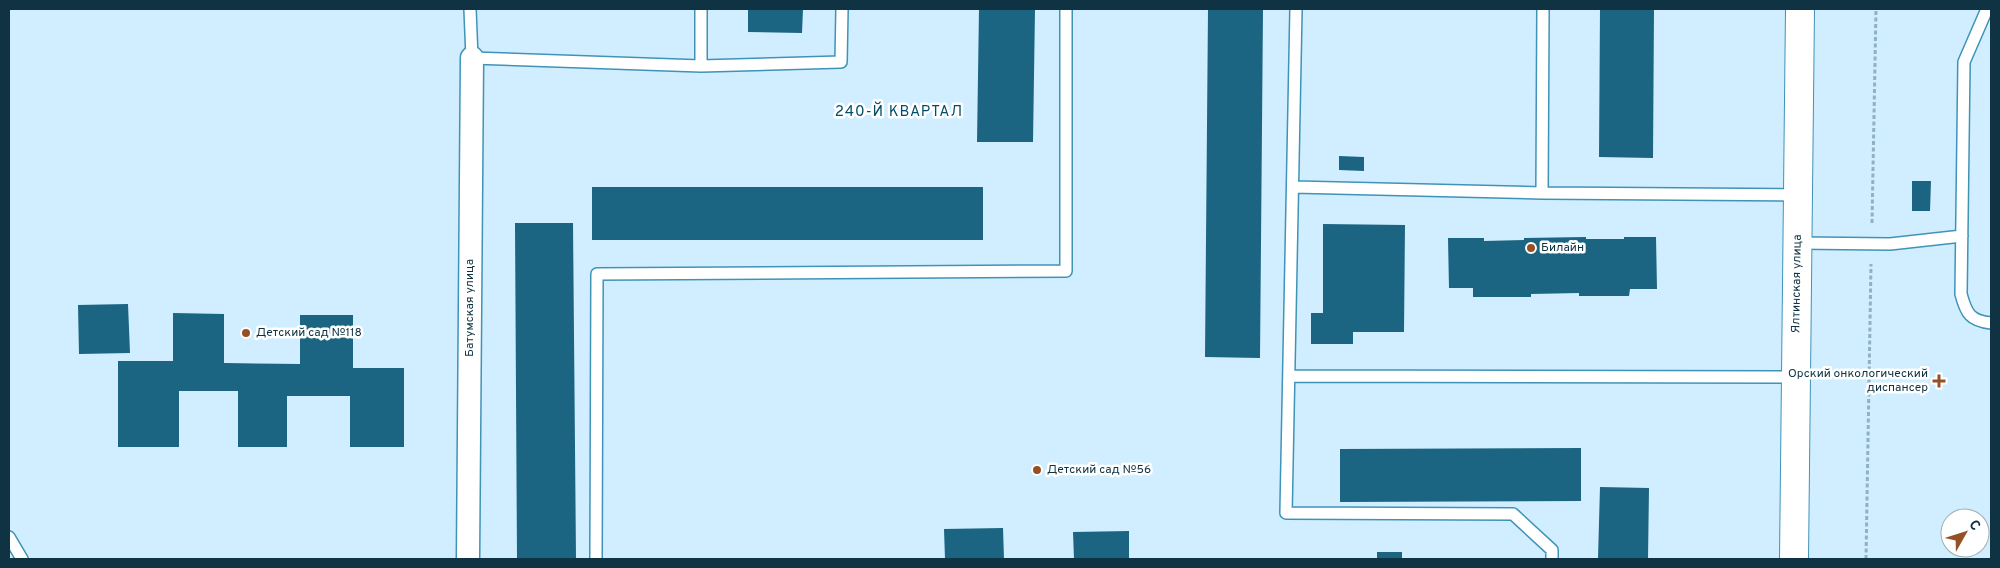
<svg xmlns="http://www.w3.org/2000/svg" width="2000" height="568" font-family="Overpass,sans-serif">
<rect width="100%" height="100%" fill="#d0eeff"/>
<path fill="#1b6482" d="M748,9H803L802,33L748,32Z
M979,9H1035L1033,142H977Z
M1208,9H1263L1260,358L1205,357Z
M1600,9H1654L1653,158L1599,157Z
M1339,156L1364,157V171L1339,170Z
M1912,181H1931L1930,211H1912Z
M592,187H983V240H592Z
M515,223H573L576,559H517Z
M1323,224L1405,225L1404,332H1353V344H1311V313H1323Z
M1586,237V239H1624V237H1656L1657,289H1630L1629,296H1579V293L1531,294V297H1473V288H1449L1448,238H1484V241L1524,240V238Z
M128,304L130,353L79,354L78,305Z
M173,313L224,314V363L300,364V315H353V368H404V447H350V396H287V447H238V391H179V447H118V361H173Z
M1581,448V501L1340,502V449Z
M1600,487L1649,488L1648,559H1598Z
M1003,528L1004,559H945L944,529Z
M1129,531V559H1074L1073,532Z
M1377,552H1402V559H1377Z"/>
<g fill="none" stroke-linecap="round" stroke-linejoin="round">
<g stroke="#3f93b8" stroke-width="14">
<path id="service" d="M470,9L472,58L701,66V9
M1296,9L1286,513L1513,514L1552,550V559
M1987,9L1964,62L1961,294C1966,313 1970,321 1991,323
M701,66L841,62L842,9
M1294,187L1542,193L1798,195
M1542,193L1543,9
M1798,243L1890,244L1962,236
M1290,376L1796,377
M9,537L22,559
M596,559L597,274L1066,271V9"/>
</g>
<g stroke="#3f93b8" stroke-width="25">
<path id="minor" d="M468,559L472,58"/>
</g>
<g stroke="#3f93b8" stroke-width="30">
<path id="secondary" d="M1794,559L1800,9"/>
</g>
<path stroke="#91b1c2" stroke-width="3" stroke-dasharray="4 2.5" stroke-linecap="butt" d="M1872,223L1876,9
M1866,559L1871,264"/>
<use href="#service" stroke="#fff" stroke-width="11"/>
<use href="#minor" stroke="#fff" stroke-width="22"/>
<use href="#secondary" stroke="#fff" stroke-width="28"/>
</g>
<g fill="#955125" stroke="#fff" stroke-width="2">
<circle cx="1531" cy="248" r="5"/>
<circle cx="246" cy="333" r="5"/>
<path d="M1936.5 373.5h5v5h5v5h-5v5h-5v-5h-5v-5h5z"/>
<circle cx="1037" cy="470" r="5"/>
</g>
<g text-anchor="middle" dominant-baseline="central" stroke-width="5" stroke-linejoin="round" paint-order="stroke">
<g font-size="12" fill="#0f3342" stroke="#fff" text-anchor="start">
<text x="1541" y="248">Билайн</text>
<text x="256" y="333">Детский сад №118</text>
<text x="1928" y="374" text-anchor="end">Орский онкологический<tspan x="1928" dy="14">диспансер</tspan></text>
<text x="1047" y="470">Детский сад №56</text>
</g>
<g font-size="12" fill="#0f3342" stroke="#fff">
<text transform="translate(1797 284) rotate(-89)">Ялтинская улица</text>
<text transform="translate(470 308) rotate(-90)">Батумская улица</text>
</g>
<g font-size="15" letter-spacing="1" fill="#024d68" stroke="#fff">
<text x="899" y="112">240-Й КВАРТАЛ</text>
</g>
</g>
<rect width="2000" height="568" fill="none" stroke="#0f3342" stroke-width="20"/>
<g transform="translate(1965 533) rotate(51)"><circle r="24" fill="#ffffff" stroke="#9fadb3"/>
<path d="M0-4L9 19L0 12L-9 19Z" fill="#955125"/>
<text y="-8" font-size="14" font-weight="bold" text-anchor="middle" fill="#0f3342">С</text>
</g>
</svg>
